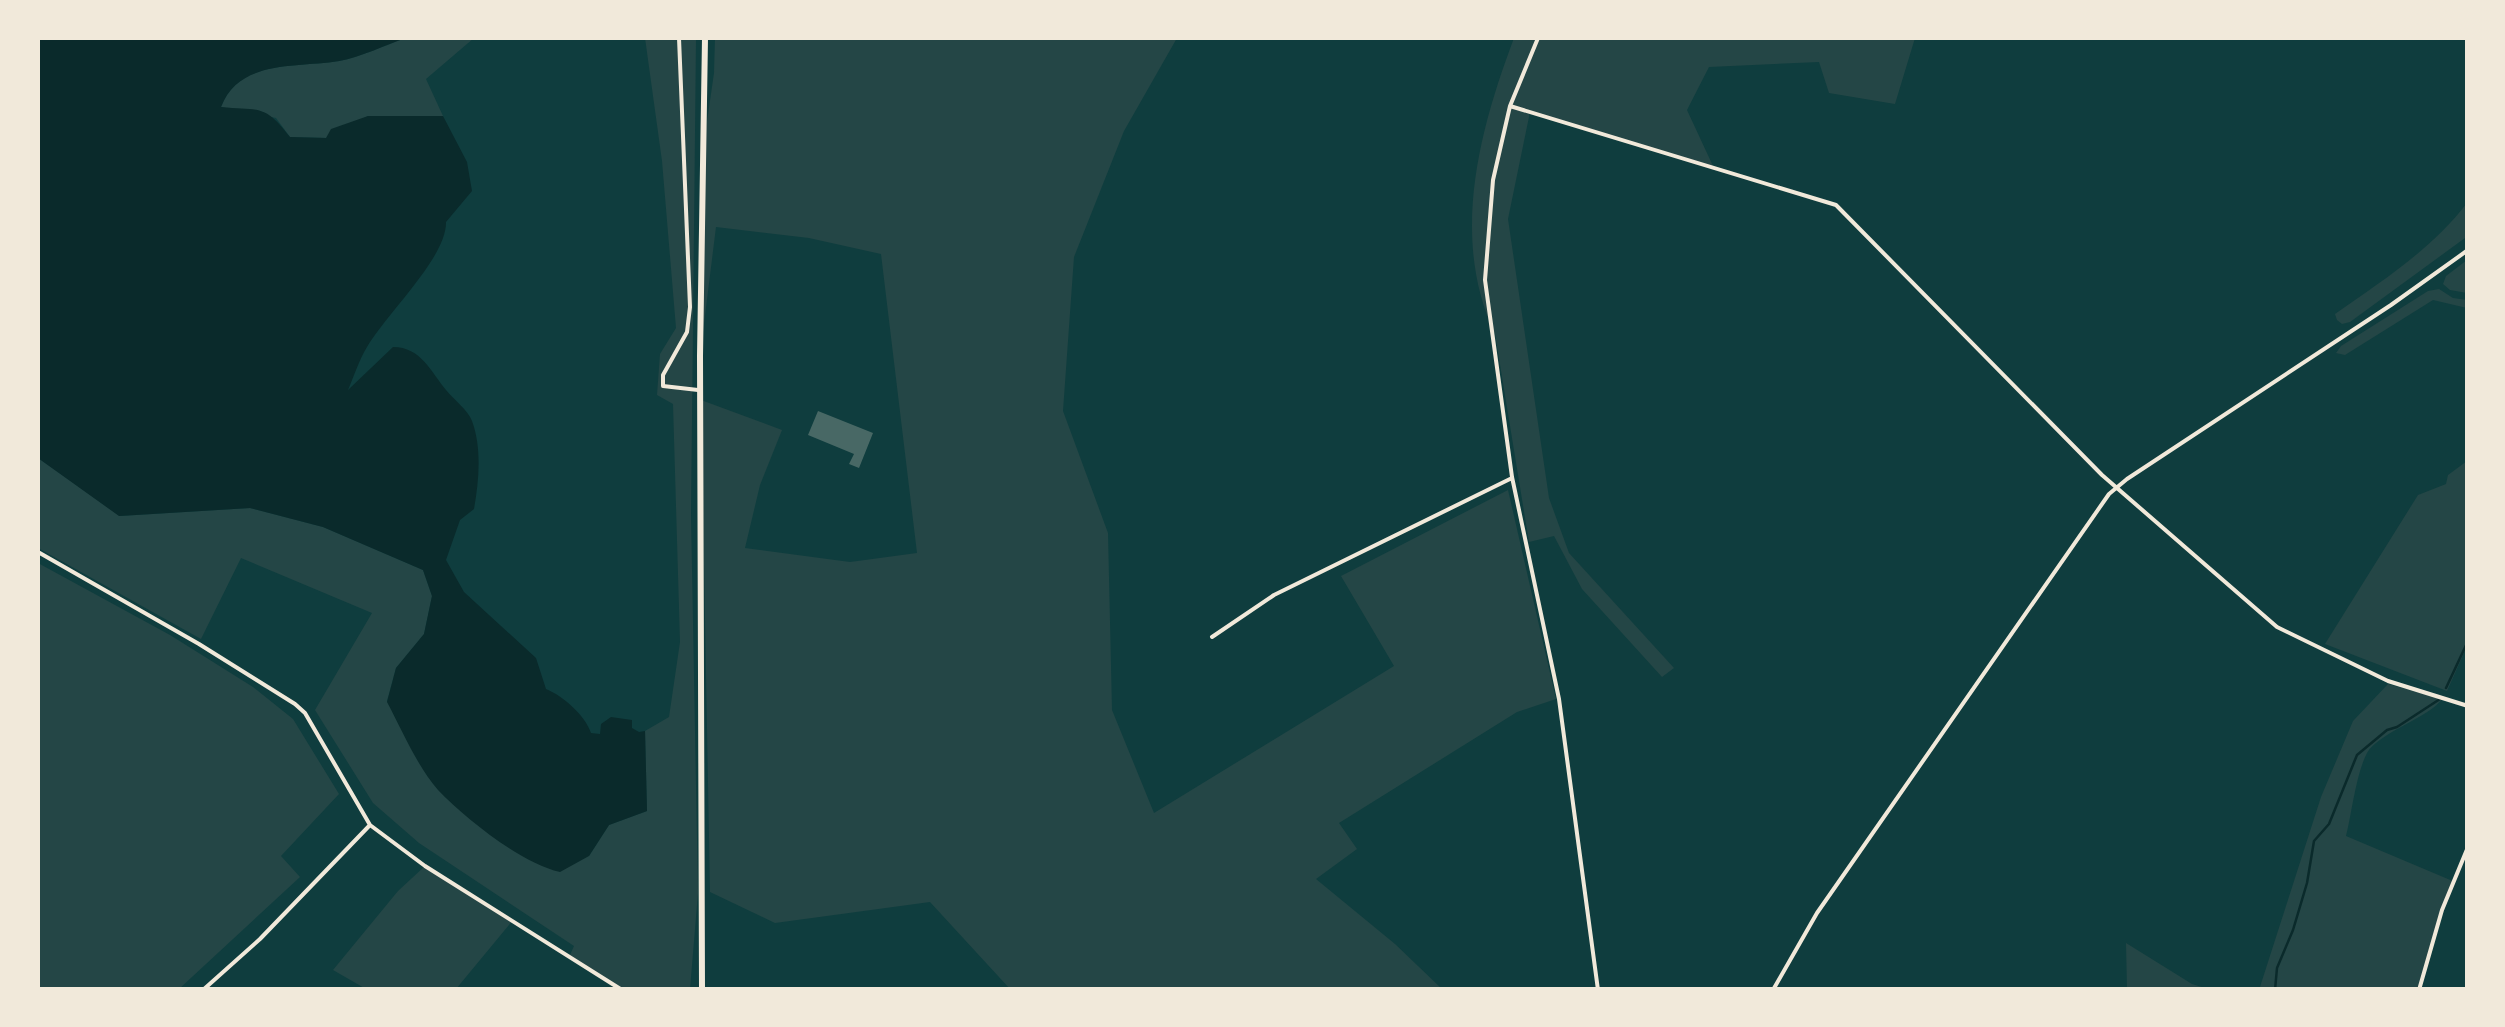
<svg xmlns="http://www.w3.org/2000/svg" width="2505" height="1027" font-family="'Public Sans',sans-serif">
<rect width="100%" height="100%" fill="#0f3d3e"/>
<path fill="#244646" d="M406,38H474L426,79L443,116H368L327,138L290,137L276,118L221,107C239,59 296,68 339,61C361,57 385,45 406,38Z
M645,38H696L691,515L698,893L690,989H622L570,955L574,946L419,843L373,803L315,710L372,613L241,558L201,639L38,548V458L120,516L250,508L323,527L423,570L432,596L424,634L396,668L387,701L437,788L589,856L609,825L647,811L645,731L669,717L680,642L673,404L657,395L660,354L676,328L662,161Z
M715,38H1177L1124,131L1074,257L1063,411L1108,533L1112,710L1154,813L1394,666L1341,576L1508,490L1556,699L1517,712L1339,823L1357,849L1316,879L1395,944L1442,989H1010L930,902L775,923L710,892L701,400L782,430L760,485L745,548L850,562L917,553L881,254L809,238L716,227L700,356L704,142L714,73Z
M1514,38H1915L1895,104L1829,93L1819,62L1709,67L1687,110L1713,166L1530,112L1508,219L1549,498L1569,553L1674,668L1662,677L1582,589L1554,536L1529,542L1495,334C1450,239 1479,131 1514,38Z
M2467,203L2465,238L2350,322L2342,324L2337,320L2335,314C2382,281 2432,249 2467,203Z
M2467,260V293L2450,290L2443,284L2446,276Z
M2439,289L2453,298L2467,300V308L2433,300L2345,355L2336,353L2341,346L2428,291Z
M2467,461V646L2447,691L2325,644L2418,495L2446,484L2448,475Z
M38,563L170,635L253,687L293,719L339,794L281,856L300,877L179,989H38Z
M2388,684L2442,699C2430,717 2378,733 2367,753C2356,774 2352,812 2346,836L2455,882L2429,950L2419,989L2259,990L2321,797L2353,721Z
M425,866L513,920L456,989H366L333,970L398,891Z
M2126,943L2192,984L2208,989H2127Z"/>
<path fill="#0a2a2b" d="M38,38H406C385,45 361,57 339,61C297,68 239,59 221,107C260,111 264,103 290,137L326,138L331,129L368,116H443L467,162L472,191L446,222C447,257 387,313 367,347C359,360 354,376 348,390L393,347C421,347 431,372 446,390C454,400 468,410 472,421C482,448 479,481 474,509L460,520L446,560L464,592L536,658L546,689C563,696 585,715 591,733L600,734L601,724L611,717L632,720V728L639,732L645,731L647,811L609,825L589,856L560,872C521,863 466,819 438,790C417,766 402,730 387,702L396,668L424,634L432,596L423,570L323,527L250,508L119,516L38,458Z"/>
<g fill="none" stroke-linecap="round" stroke-linejoin="round">
<path stroke="#0a2a2b" stroke-width="2.5" d="M2446,688L2468,641
M2275,990L2277,968L2293,930L2307,883L2314,841L2329,824L2357,755L2387,730L2397,727L2440,699"/>
</g>
<path fill="#486865" d="M818,411L873,433L859,468L849,464L854,454L808,435Z"/>
<g fill="none" stroke-linecap="round" stroke-linejoin="round">
<path stroke="#f1e9da" stroke-width="4" d="M679,38L690,307L687,332L663,375V386L698,390
M1538,38L1510,106L1493,180L1485,280L1512,477L1559,699L1598,990
M1510,106L1836,205L2102,475L2277,627L2388,681L2468,706
M38,552L199,644L295,704L305,713L370,825L425,866L622,990
M1212,637L1274,595L1512,478
M203,990L260,939L370,825
M1773,990L1817,913L2109,494L2127,479L2391,305L2468,250
M2419,990L2442,910L2468,847"/>
<path stroke="#f1e9da" stroke-width="6" d="M702,990L700,356L705,38"/>
</g>
<rect width="2505" height="1027" fill="none" stroke="#f1e9da" stroke-width="80"/>
</svg>
